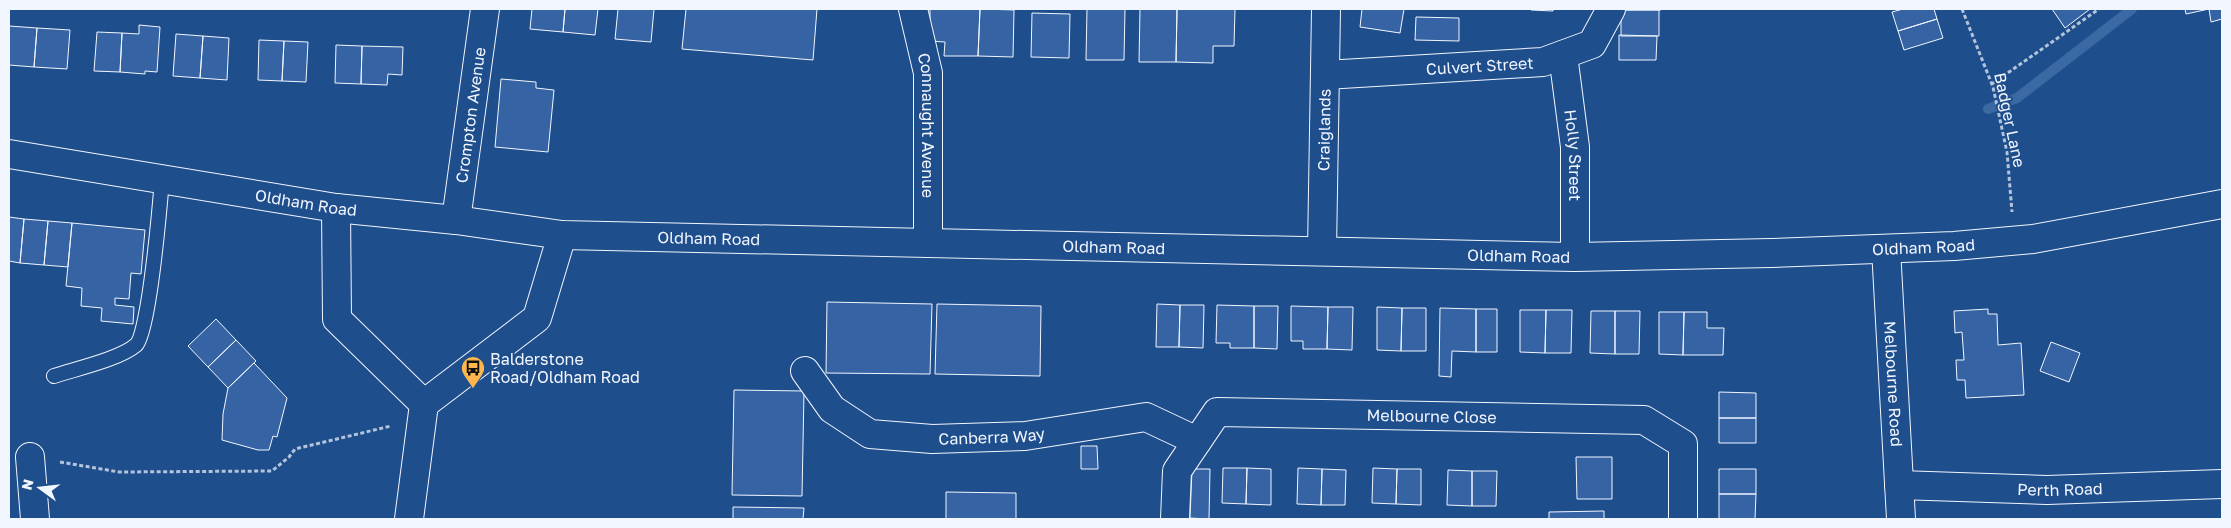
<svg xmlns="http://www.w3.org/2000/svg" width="2231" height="528" font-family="'Golos Text',sans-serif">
<rect width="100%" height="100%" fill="#1f4e8c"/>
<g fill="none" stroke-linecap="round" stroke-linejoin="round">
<path stroke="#3b69a3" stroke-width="10" d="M1988,109L2017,98L2132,9"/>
</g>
<path fill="#3563a3" stroke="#f2f6ff" d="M532,9H565L563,32L530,29Z
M565,9H598L595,35L563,32Z
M618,9H654L651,42L615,39Z
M686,9H817L813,60L682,49Z
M930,9H980L978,56H944L945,42L930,41Z
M980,9L1014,10L1013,57L978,56Z
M1087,9H1125L1124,60H1086Z
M1140,9H1177L1176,62H1139Z
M1177,9H1235L1234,46H1213V63L1176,62Z
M1362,9H1404L1400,33L1360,27Z
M1531,9H1553V11L1531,10Z
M1623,9H1661V10H1623Z
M1903,9H1934L1937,19L1898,31L1892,12Z
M2052,9H2090L2065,28Z
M2185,9H2209L2186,14Z
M2209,9H2222V19L2211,22Z
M1621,10H1659V36H1621Z
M1032,13L1070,14L1069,58L1031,57Z
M1416,17L1459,18V41L1415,40Z
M1937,19L1943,38L1904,50L1898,31Z
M139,25L160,27L157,72L145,71V74L120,72L122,33L139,34Z
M9,26L37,28L34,67L9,65Z
M37,28L70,30L67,69L34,67Z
M97,32L122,33L120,72L94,71Z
M176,34L203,36L200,78L173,76Z
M1619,35L1657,36L1656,60H1619Z
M203,36L229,38L227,80L200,78Z
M259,40L284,41L282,81L258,80Z
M284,41L308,42L306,82L282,81Z
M336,45L362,46L361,84L335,83Z
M362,46L403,47L402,75L388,74L387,85L361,84Z
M501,79L536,82V88L554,90L548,152L495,147Z
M9,217L24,219L20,263L9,261Z
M24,219L48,221L44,265L20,263Z
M48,221L72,223L68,267L44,265Z
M72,223L145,230L141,274L131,273L129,299L115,298V305L134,307L133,324L101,321L102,308L81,306L82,288L66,286Z
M827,302L932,304L930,374L826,373Z
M937,304L1041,306L1040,376L935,374Z
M1157,304L1180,305L1179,347H1156Z
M1180,305H1204L1203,348L1179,347Z
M1217,305L1254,306V348H1230V343H1216Z
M1254,306H1278L1277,349L1254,348Z
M1291,306L1328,307L1327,349H1303V341H1291Z
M1328,307H1353L1352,350L1327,349Z
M1377,307L1402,308L1401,351L1377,350Z
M1402,308H1426V351H1401Z
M1440,308L1476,309V352L1452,351L1451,377L1439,376Z
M1476,309H1497V352H1476Z
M1988,309V314H1997L1998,345L2021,343L2024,395L1966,398L1965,380H1957L1956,360H1964L1962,332L1955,333L1954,311Z
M1520,310H1546L1545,353L1520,352Z
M1546,310H1572L1571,353H1545Z
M1591,311H1615V354L1590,353Z
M1615,311H1640L1639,354H1615Z
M1659,312H1684L1683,355L1659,354Z
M1684,312H1707V328H1724L1723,355H1683Z
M216,319L236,340L208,367L188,346Z
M236,340L256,361L228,388L208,367Z
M2051,342L2080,353L2069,382L2040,371Z
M254,363L287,398L277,437L273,436L269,450H258L222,440L223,414L228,388Z
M734,390L804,391L802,496L732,495Z
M1719,392L1756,393V418H1719Z
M1719,418H1756V443H1719Z
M1081,446H1097L1098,469H1081Z
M1576,457H1612V499H1577Z
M1223,468H1247L1246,504L1222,503Z
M1247,468L1271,469V505L1246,504Z
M1298,468L1322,469L1321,505L1297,504Z
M1373,468L1397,469L1396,504L1372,503Z
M1192,469H1210L1209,519L1190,518Z
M1322,469L1346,470L1345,505H1321Z
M1397,469H1421V505L1396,504Z
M1719,469H1756V494H1719Z
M1448,470L1472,471V506L1447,505Z
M1472,471H1497L1496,506H1472Z
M946,492L1016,493V519H946Z
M1719,494H1756L1755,519H1719Z
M733,507L804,508L803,519H733Z
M1604,511V519H1549V512Z"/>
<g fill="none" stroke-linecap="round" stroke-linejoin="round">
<g stroke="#f2f6ff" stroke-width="16">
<path id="lane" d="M54,376C75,369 120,359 136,345C149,334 160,204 162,179"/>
</g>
<g stroke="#f2f6ff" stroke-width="30">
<g id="street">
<path id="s1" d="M913,9L928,73V243"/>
<path id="s2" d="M1563,55L1575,147V257"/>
<path id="s3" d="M1325,75L1543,62L1592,44L1611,9"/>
<path d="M336,208L337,319L424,404"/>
<path id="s4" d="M456,220L485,9"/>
<path id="s5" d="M1886,249L1901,519"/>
<path id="s6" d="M1322,251L1326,9"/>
<path id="s7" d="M805,371L832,409L870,434L932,439L1025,436L1146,417L1197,441"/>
<path d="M424,404L537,318L562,235"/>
<path d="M30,457L35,519"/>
<path id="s8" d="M1899,485L2047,490L2222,484"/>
<path d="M409,519L424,404"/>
<path id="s9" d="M1175,519L1177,471L1217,412L1644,420L1683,444V519"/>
</g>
</g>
<g stroke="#f2f6ff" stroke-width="30">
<g id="primary">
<path id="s10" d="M9,154L336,208L456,220L562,235L1575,257L1771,253L1954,246L2033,239L2222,204"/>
</g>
</g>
<path stroke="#b3c4dc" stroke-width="3" stroke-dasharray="4 2.5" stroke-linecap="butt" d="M1962,9L1993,87L2007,152L2012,212
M1992,84L2099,9
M60,462L119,472L272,471L289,457L295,449L391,426"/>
<use href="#lane" stroke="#1f4e8c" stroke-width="14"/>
<use href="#street" stroke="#1f4e8c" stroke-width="28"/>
<use href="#primary" stroke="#1f4e8c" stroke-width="28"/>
</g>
<defs>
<g id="bus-pin" transform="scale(1.25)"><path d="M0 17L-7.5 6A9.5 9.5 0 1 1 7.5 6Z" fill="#ffb74d" stroke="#1f4e8c"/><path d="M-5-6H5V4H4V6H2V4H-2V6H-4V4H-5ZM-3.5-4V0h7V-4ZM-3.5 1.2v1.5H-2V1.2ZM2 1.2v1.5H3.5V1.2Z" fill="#111"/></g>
</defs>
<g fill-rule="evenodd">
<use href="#bus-pin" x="473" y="368"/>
</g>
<g text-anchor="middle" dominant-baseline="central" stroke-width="4" stroke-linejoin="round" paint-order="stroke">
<g font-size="16" fill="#f2f6ff" stroke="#1f4e8c">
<text stroke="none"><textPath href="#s3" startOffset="155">Culvert Street</textPath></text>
<text stroke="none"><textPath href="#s4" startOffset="106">Crompton Avenue</textPath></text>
<text transform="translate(2010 120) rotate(78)">Badger Lane</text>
<text stroke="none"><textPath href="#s1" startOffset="118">Connaught Avenue</textPath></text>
<text stroke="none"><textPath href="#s6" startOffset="121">Craiglands</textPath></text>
<text stroke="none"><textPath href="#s2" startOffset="101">Holly Street</textPath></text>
<text stroke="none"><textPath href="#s10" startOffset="301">Oldham Road</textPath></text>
<text stroke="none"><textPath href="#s10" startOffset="706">Oldham Road</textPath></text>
<text stroke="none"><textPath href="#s10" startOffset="1111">Oldham Road</textPath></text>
<text stroke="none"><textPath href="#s10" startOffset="1921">Oldham Road</textPath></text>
<text stroke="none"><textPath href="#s10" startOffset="1516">Oldham Road</textPath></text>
<text stroke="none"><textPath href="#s5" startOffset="135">Melbourne Road</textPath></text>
<text stroke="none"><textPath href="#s9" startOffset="334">Melbourne Close</textPath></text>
<text stroke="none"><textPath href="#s7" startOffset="214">Canberra Way</textPath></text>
<text stroke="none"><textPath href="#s8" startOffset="161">Perth Road</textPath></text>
</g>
<g font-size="16" fill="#f2f6ff" stroke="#1f4e8c" text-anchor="start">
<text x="490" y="359">Balderstone<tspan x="490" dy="18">Road/Oldham Road</tspan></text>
</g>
</g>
<rect width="2231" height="528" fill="none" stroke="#f2f6ff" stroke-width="20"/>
<g transform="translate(40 488) rotate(285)" stroke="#1f4e8c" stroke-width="4" paint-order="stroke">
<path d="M0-4L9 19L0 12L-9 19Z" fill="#f2f6ff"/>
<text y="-8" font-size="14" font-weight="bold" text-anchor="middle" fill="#f2f6ff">N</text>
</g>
</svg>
